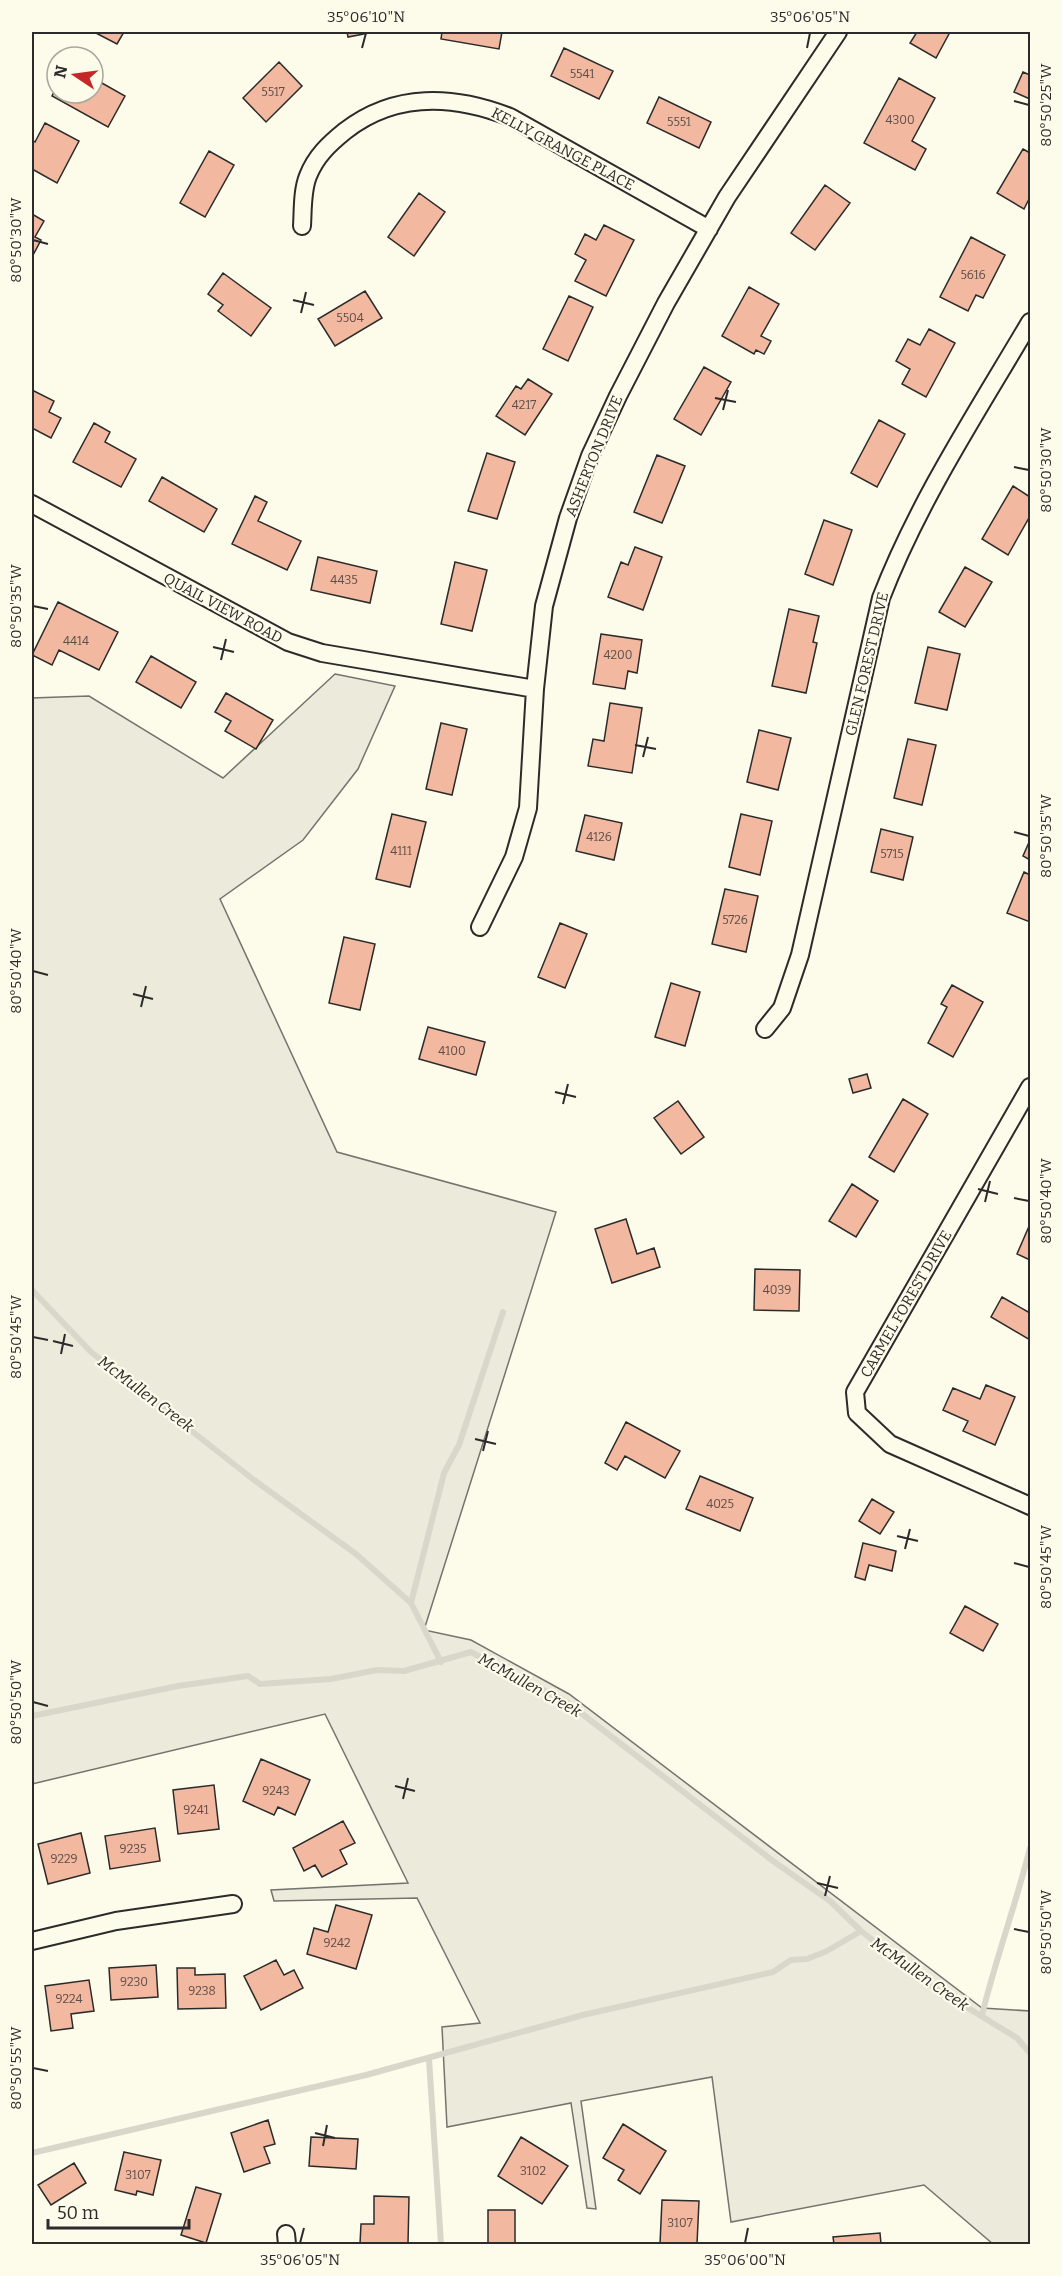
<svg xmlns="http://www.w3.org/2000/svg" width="1062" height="2276" font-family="Bitter,serif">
<rect width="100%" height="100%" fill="#fdfbea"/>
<path fill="#ecebdb" stroke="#74746e" stroke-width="1.5" d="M335,674L395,686L358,769L303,840L220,899L337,1152L556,1212L424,1630L471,1640L569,1694L982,2008L1030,2011V2244H993L924,2185L731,2222L712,2077L581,2101L596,2209L587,2208L571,2103L447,2127L442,2027L480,2023L417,1898L274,1901L271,1890L408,1883L325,1714L32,1784V698L89,696L223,778Z"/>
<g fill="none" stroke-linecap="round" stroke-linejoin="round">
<path stroke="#d8d7c9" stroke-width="6" d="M32,1290L91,1352L254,1480L356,1554L411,1603L441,1662
M411,1603L444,1473L459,1445L503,1312
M32,1716L178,1686L248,1676L260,1684L331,1679L377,1670L404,1671L471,1652L568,1703L773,1861L830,1901L861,1931L929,1984L1017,2038L1030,2053
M982,2015C996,1958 1016,1904 1030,1848
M429,2059L441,2244
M32,2153L366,2075L583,2015L773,1972L791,1960L807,1959L827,1951L861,1931"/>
</g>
<path fill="#f2b8a0" stroke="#2b2b2b" stroke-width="1.5" d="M94,32H124L117,44Z
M347,32H374L348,37Z
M442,32H502L499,49L441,39Z
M917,32H950L936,58L910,43Z
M564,48L613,71L599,99L551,76Z
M279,62L302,86L266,122L243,98Z
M1023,72L1030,75V99L1014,92Z
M93,78L125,96L108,127L52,96L57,86V93H93Z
M899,78L935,98L912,141L926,149L915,170L864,143Z
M659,97L711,122L699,148L647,123Z
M45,123L79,141L57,183L32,169V140L35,142Z
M1023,149L1030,153V197L1024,209L997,193Z
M209,151L234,165L205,217L180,203Z
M825,185L850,203L815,250L791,233Z
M419,193L445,212L414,256L388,237Z
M32,214L44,221L35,237L41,240L32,257Z
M604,225L634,240L606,296L575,281L586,260L575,254L585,234L596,240Z
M971,237L1005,255L983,298L976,295L968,311L940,297Z
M223,273L271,308L251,336L218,311L223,305L208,294Z
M749,287L779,304L761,336L771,341L764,354L756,350L754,354L722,336Z
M365,291L382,318L335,346L318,319Z
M569,296L593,307L568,361L543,349Z
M929,329L955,343L926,397L902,384L910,369L896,361L908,339L920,345Z
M704,367L731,382L701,435L674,419Z
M528,379L552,394L525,435L496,416L516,386L521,389Z
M32,390L54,401L49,412L61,418L51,438L32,428Z
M879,420L905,434L877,487L851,473Z
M94,423L110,432L105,442L136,459L121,487L73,462Z
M487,453L515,462L497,519L468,511Z
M657,455L685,466L662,523L634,512Z
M162,477L217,509L204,532L149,501Z
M1013,486L1030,497V516L1008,555L982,539Z
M255,496L267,502L258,521L301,541L287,570L232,544Z
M824,520L852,530L833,585L805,574Z
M635,547L662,557L643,610L608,597L621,562L628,565Z
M318,557L377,571L370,603L311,590Z
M455,562L487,570L472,631L441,624Z
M965,567L992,582L965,627L939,612Z
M58,602L118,632L99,670L59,650L52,665L32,655Z
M789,609L819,616L813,642L817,643L806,693L772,686Z
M601,634L642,640L637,673L628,671L625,689L593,684Z
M928,647L960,654L947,710L915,703Z
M151,656L196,682L181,708L136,682Z
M226,693L273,720L256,749L225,731L231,721L215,712Z
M610,703L642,708L632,773L588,766L593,739L604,741Z
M441,723L467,729L452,795L426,789Z
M759,730L791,738L778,790L747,782Z
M908,739L936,745L922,805L894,798Z
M392,814L426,822L410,887L376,879Z
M741,814L772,821L760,875L729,867Z
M585,815L622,823L614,860L576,851Z
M881,829L913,837L903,880L871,872Z
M1030,840V860L1023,856Z
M1024,872L1030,875V922L1007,913Z
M725,889L758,896L746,952L712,944Z
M560,923L587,934L565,988L538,977Z
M344,937L375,944L360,1010L329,1003Z
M671,983L700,992L685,1046L655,1037Z
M952,985L983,1002L953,1057L928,1043L947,1007L941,1004Z
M428,1027L485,1042L476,1075L419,1059Z
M867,1074L871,1088L853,1093L849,1079Z
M903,1099L928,1114L894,1172L869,1157Z
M678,1101L704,1137L681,1154L654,1118Z
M852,1184L878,1201L856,1237L829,1221Z
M626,1219L637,1254L654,1248L660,1267L612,1283L595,1229Z
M1030,1224V1260L1017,1254Z
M755,1269L800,1270L799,1311L754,1310Z
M1002,1297L1030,1313V1340L991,1317Z
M986,1385L1015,1397L995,1445L963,1431L968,1421L943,1410L953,1388L980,1399Z
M626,1422L680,1451L665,1478L625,1456L617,1470L605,1463Z
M700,1476L753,1498L740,1531L686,1509Z
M872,1499L894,1512L880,1534L859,1521Z
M863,1543L896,1551L892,1571L869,1565L865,1580L855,1577Z
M965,1606L998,1624L983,1651L950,1633Z
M261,1759L310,1780L295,1815L278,1807L274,1815L243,1801Z
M214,1785L219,1829L178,1834L173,1790Z
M343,1821L355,1843L340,1850L347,1864L322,1877L315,1865L304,1871L293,1848Z
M155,1828L160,1861L110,1869L105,1836Z
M81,1833L90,1873L48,1884L38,1844Z
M336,1905L372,1915L356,1969L307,1954L314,1928L328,1932Z
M276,1960L284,1975L294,1970L303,1988L261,2010L244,1976Z
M156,1965L158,1997L111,2000L109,1968Z
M177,1968H195V1975L225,1974L226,2008L178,2009Z
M89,1980L94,2011L71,2014L73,2028L51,2031L45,1986Z
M268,2120L275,2144L264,2147L270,2163L244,2172L231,2133Z
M623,2124L666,2151L640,2194L618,2180L624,2170L603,2158Z
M311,2137L358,2139L356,2169L309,2166Z
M521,2137L568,2166L542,2204L498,2176Z
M124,2152L161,2160L153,2195L137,2191L136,2195L115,2190Z
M74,2163L86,2183L51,2205L38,2185Z
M196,2187L221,2194L206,2243L181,2235Z
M374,2196L409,2197L408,2244H360L361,2224H374Z
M662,2200L699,2201L697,2244H660Z
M488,2210H515V2244H488Z
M880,2233L881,2244H834L833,2237Z"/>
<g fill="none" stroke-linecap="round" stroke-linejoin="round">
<g stroke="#2b2b2b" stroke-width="20">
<path id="minor" d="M302,226C303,210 302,191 308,176C316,156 329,144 345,131C395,92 454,95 510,117L709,229
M32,504L288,642L322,653L535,689
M480,927L514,857L528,808L535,689L544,606L568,518L590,456L618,396L666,303L727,197L838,32
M765,1029L782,1008L800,955L881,598C919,500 977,412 1030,322
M1030,1087L855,1392L857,1413L890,1444L1030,1506
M32,1941L116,1921L233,1904
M286,2234L287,2244"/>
</g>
<use href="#minor" stroke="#fdfbea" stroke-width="16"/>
</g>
<path fill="none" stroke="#2b2b2b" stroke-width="2" d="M362,48L366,33M807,48L810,33M1014,101L1029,105M33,240L48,244M293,300L314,305M301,313L306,292M715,398L736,402M723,410L728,390M1014,467L1029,470M33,606L48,609M213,647L234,652M221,660L226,639M635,745L656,749M643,757L648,737M1014,832L1029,836M33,971L48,975M133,994L153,999M141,1007L146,986M555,1092L576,1097M563,1104L568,1084M978,1189L998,1194M1014,1198L1029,1201M985,1202L990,1181M33,1337L48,1340M53,1341L73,1346M61,1354L65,1334M475,1439L496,1444M483,1451L488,1431M897,1536L918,1541M905,1549L910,1529M1014,1563L1029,1567M33,1702L48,1706M395,1786L415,1791M403,1799L408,1778M817,1883L838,1888M825,1896L830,1876M1014,1929L1029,1932M33,2068L48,2071M315,2133L335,2138M323,2146L327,2125M300,2243L304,2228M745,2243L748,2228"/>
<g text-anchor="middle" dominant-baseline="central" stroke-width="4.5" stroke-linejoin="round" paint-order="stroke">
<g font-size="12" fill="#5d4e48">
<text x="582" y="74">5541</text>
<text x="273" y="92">5517</text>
<text x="900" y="120">4300</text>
<text x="679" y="122">5551</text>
<text x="973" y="275">5616</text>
<text x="350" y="318">5504</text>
<text x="524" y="405">4217</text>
<text x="344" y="580">4435</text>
<text x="76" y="641">4414</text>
<text x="618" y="655">4200</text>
<text x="599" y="837">4126</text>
<text x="401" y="851">4111</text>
<text x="892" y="854">5715</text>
<text x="735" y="920">5726</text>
<text x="452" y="1051">4100</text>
<text x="777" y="1290">4039</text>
<text x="720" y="1504">4025</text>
<text x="276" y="1791">9243</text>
<text x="196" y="1810">9241</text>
<text x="133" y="1849">9235</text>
<text x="64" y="1859">9229</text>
<text x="337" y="1943">9242</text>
<text x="134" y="1982">9230</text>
<text x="202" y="1991">9238</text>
<text x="69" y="1999">9224</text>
<text x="533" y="2171">3102</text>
<text x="138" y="2175">3107</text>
<text x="680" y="2223">3107</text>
</g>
<g font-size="15" fill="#2b2b2b" stroke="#fdfbea">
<text transform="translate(563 149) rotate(28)">KELLY GRANGE PLACE</text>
<text transform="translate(594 456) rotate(-68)">ASHERTON DRIVE</text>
<text transform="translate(223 608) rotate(28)">QUAIL VIEW ROAD</text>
<text transform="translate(867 664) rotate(-77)">GLEN FOREST DRIVE</text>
<text transform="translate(906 1304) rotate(-60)">CARMEL FOREST DRIVE</text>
</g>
<g font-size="16" font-style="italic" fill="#2b2b2b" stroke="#fdfbea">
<text transform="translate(146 1394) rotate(37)">McMullen Creek</text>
<text transform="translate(530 1685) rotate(29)">McMullen Creek</text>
<text transform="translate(920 1974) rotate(35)">McMullen Creek</text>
</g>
</g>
<rect width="1062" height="2276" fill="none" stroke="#fdfbea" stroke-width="66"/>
<g transform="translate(75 75) rotate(283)"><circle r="28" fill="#fdfbea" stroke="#a9a89e" stroke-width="1.5"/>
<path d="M0-4.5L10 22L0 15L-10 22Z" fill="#c62828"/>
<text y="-9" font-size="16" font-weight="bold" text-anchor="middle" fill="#2b2b2b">N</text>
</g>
<path d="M48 2219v9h141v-9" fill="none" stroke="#2b2b2b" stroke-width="3"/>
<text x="57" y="2219" font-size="18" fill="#2b2b2b" stroke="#fdfbea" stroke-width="4.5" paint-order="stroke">50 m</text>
<rect x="33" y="33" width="996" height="2210" fill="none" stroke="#2b2b2b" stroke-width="2"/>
<g font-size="15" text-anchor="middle" fill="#2b2b2b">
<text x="366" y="22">35°06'10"N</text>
<text x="810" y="22">35°06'05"N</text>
<text transform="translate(1046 105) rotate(-90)" y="5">80°50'25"W</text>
<text transform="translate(16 240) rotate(-90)" y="5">80°50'30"W</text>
<text transform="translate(1046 470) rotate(-90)" y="5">80°50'30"W</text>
<text transform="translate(16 606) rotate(-90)" y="5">80°50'35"W</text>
<text transform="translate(1046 836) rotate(-90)" y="5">80°50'35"W</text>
<text transform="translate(16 971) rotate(-90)" y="5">80°50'40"W</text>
<text transform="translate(1046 1201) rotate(-90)" y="5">80°50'40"W</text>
<text transform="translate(16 1337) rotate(-90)" y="5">80°50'45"W</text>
<text transform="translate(1046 1567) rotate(-90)" y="5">80°50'45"W</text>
<text transform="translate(16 1702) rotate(-90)" y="5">80°50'50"W</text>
<text transform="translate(1046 1932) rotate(-90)" y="5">80°50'50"W</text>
<text transform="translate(16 2068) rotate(-90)" y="5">80°50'55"W</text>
<text x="300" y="2265">35°06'05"N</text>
<text x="745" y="2265">35°06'00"N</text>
</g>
</svg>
